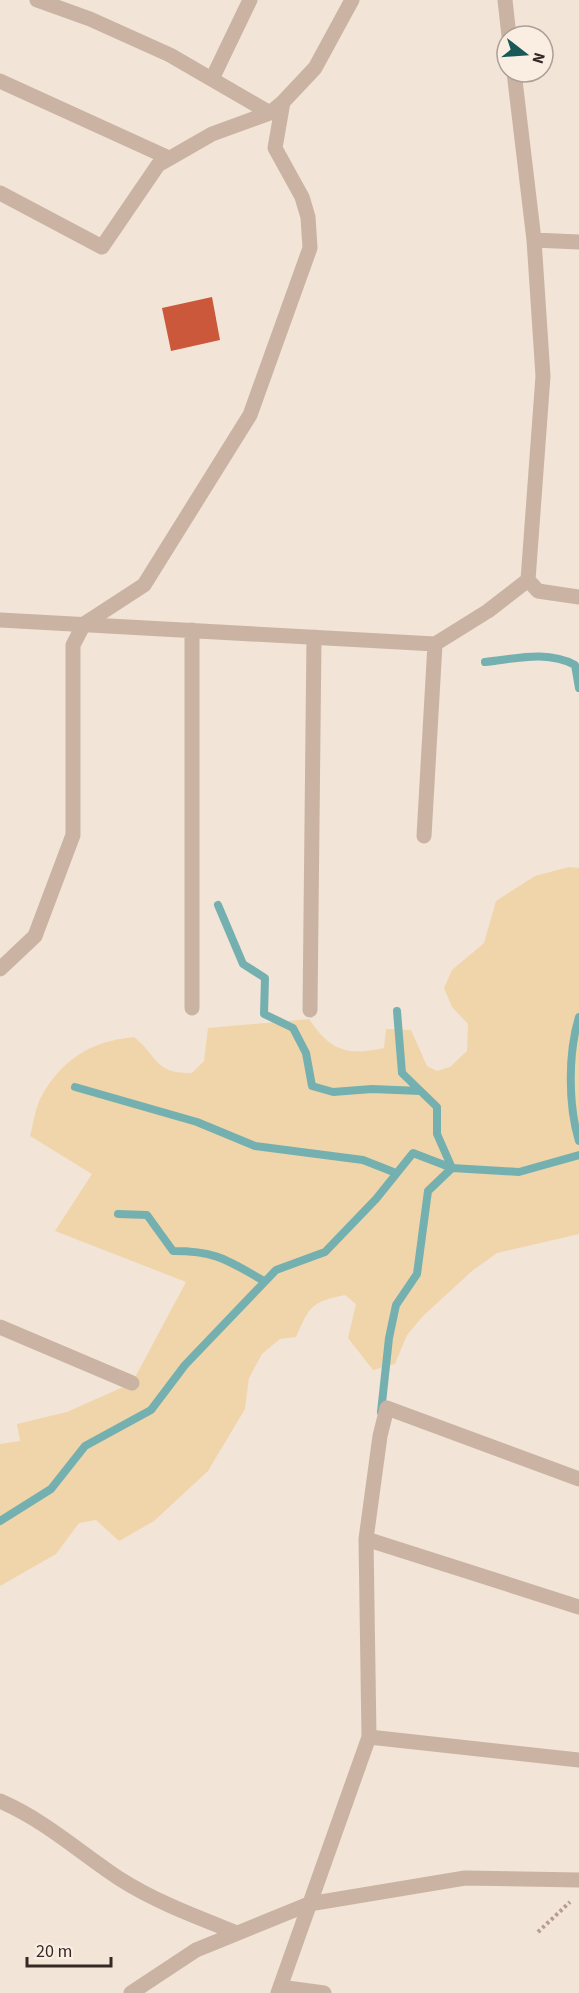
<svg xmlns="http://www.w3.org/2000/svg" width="579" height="1993" font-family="'Source Sans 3',sans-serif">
<rect width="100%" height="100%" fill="#f2e4d7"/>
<path fill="#f0d5ab" d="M569,867L579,868V1234L497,1253L472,1271L423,1316L407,1335L395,1364L373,1370L348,1338L356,1304L345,1295C311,1302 310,1306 296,1337L280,1339L262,1354L249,1378L245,1409L208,1471L154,1521L119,1541L96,1520L79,1523L56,1554L0,1586V1444L20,1441L17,1424L67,1412L132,1383L186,1282L55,1231L92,1174L30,1136C33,1125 35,1110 40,1099C60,1061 90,1041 134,1037C158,1056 154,1074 192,1073L204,1061L208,1028L309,1019C331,1051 346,1056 384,1048L386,1029L411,1030L427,1066L437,1071L450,1067L467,1051L468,1024L452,1007L444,988L452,970L484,943L496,901L535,876Z"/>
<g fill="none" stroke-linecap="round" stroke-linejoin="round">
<path stroke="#75b0b0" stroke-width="8" d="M485,662C515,659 547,650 575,665L579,688
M218,905L243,964L265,978L264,1014L293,1028L306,1053L312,1086L333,1092L372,1089L420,1091
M579,1017C568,1053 568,1105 579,1141
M75,1087L197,1122L255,1146L363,1160L396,1173
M118,1214L147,1215L173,1251C217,1251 227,1260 264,1281
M381,1412L389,1338L396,1305L417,1274L428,1191L452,1168L437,1134V1107L402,1073L397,1011
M0,1521L51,1489L85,1446L151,1410L185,1365L276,1270L325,1252L376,1199L413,1153L452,1168L519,1172L579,1155"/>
</g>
<path fill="#cc583b" d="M212,297L220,340L171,351L162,308Z"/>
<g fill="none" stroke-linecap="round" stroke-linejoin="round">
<path stroke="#b69d8d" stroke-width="4" stroke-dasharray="3 3" stroke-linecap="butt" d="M538,1932L570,1902"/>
<path stroke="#cab3a3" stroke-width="15" d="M37,0L90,19L170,55L270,113
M505,0L509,36
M514,72L534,240L543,376L528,580
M212,79L250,0
M0,81L169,158
M0,193L102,247L158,165L212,134L270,113L283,102L315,68L352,0
M534,240L579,242
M0,620L435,644L424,836
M192,630V1008
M435,644L488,611L528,580L538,591L579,597
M0,969L35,936L73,835V645L84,624L144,585L250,415L310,248L308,217L302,197L275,148L283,102
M310,1010L314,637
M0,1327L132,1383
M366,1539L579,1607
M369,1737L579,1760
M0,1801C46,1821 79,1852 120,1879C156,1902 197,1917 237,1933
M280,1987L324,1993
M131,1993L196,1950L309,1904L465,1878L579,1880
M278,1993L369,1737L366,1539L380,1436L387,1408L579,1479"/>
</g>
<g transform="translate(525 54) rotate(107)"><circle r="28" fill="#faeee3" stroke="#ab9f97" stroke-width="1.5"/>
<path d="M0-4.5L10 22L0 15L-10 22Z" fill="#195758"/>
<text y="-9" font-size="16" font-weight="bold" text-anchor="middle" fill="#352925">N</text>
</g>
<path d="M27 1957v9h84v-9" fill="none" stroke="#352925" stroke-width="3"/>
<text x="36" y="1957" font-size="18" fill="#352925" stroke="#faeee3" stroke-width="4.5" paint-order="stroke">20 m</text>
</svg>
